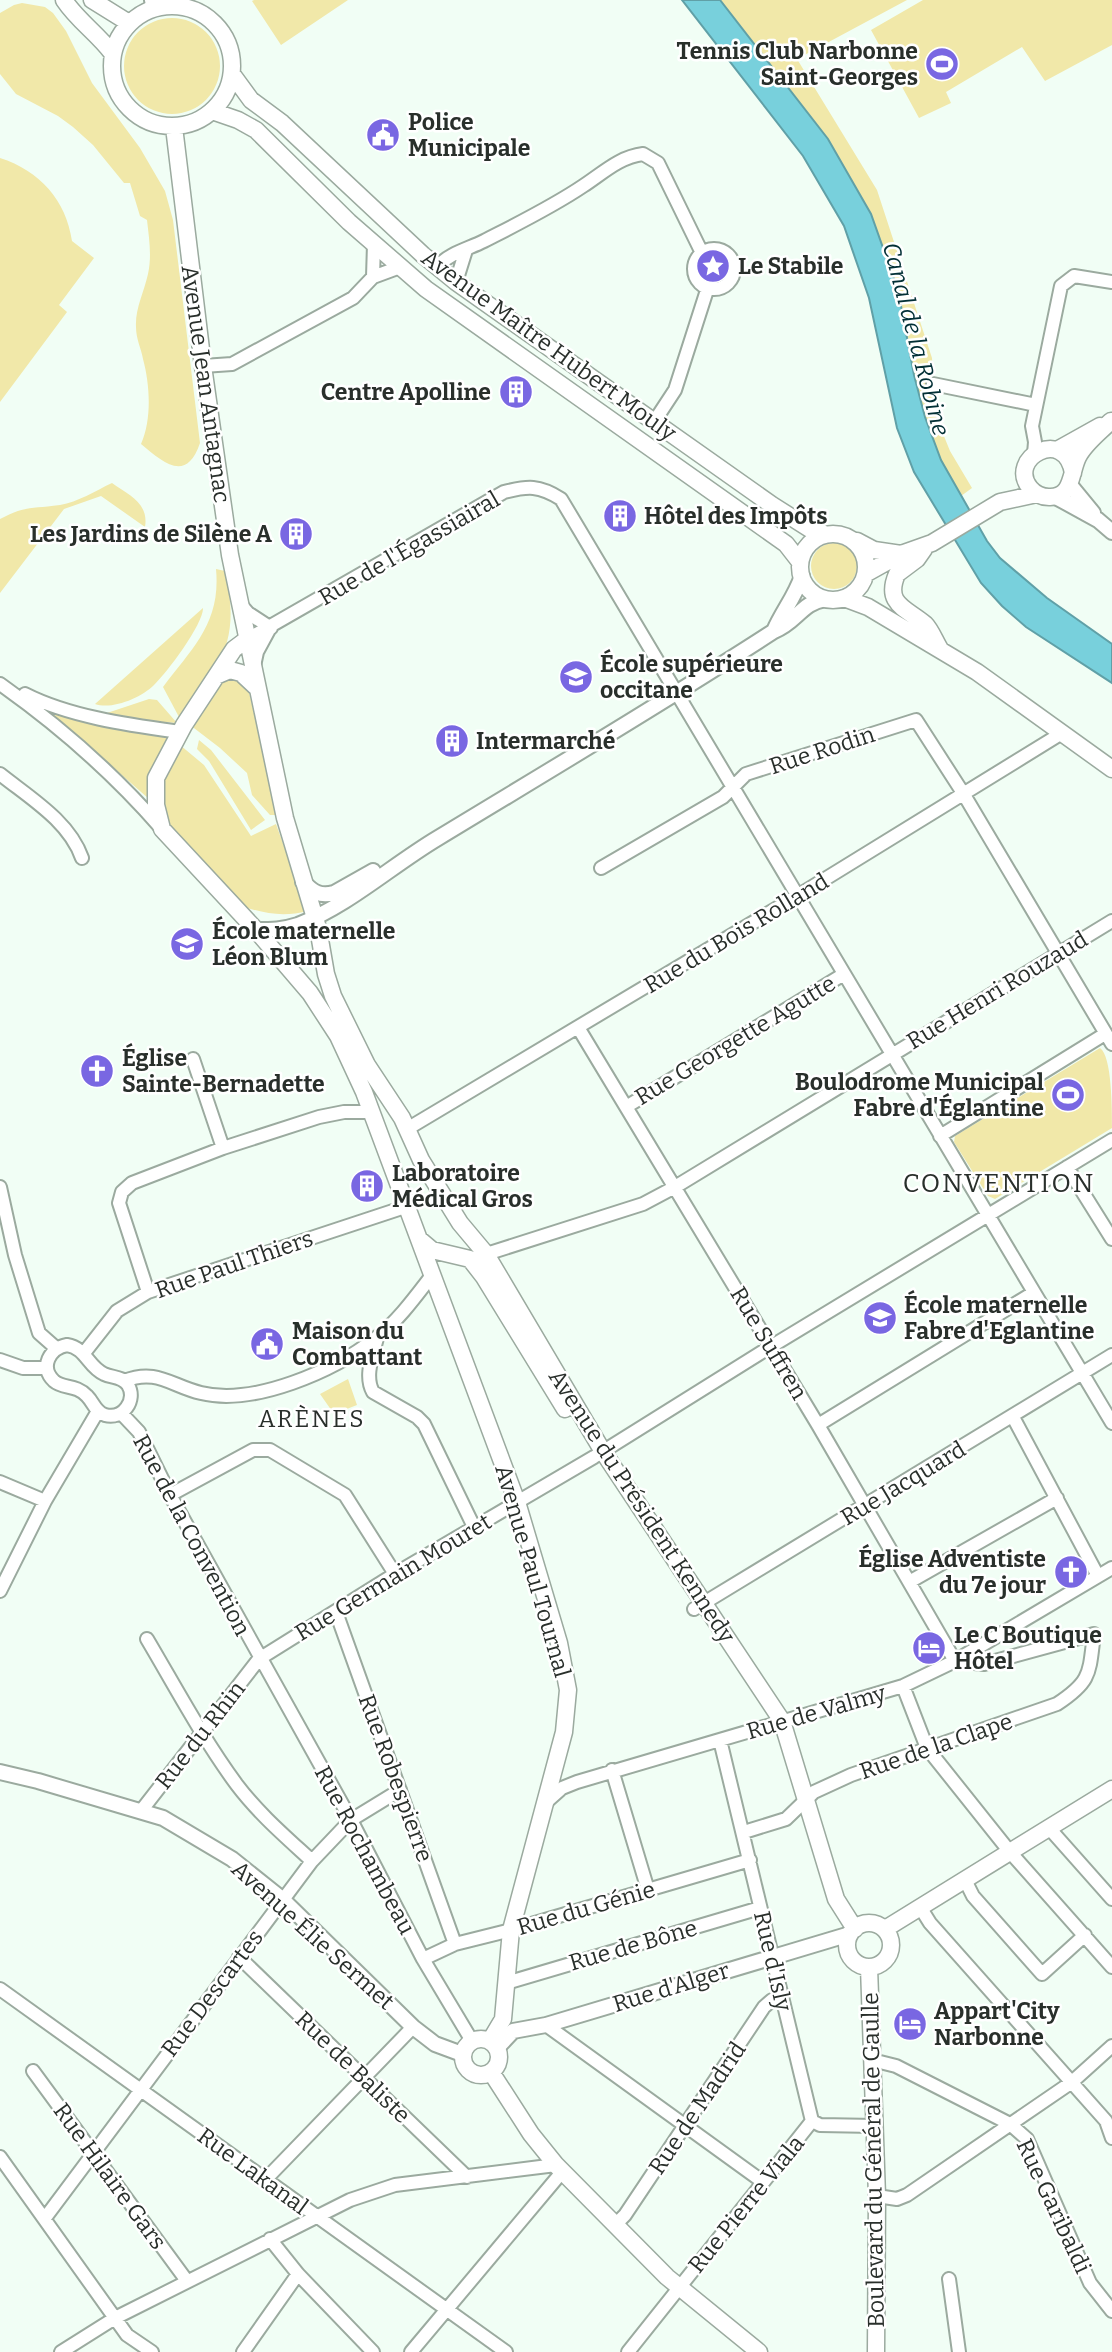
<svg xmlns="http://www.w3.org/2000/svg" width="1112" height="2352" font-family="Bitter,serif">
<rect width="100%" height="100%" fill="#f1fef5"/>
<path fill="#f1e8a9" d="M254,0H348L281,45L252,1Z
M720,0H907L797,59L877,190L932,358L935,414L950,451L972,488L961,496L941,460L925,417L914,375L898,290L828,139Z
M923,0H1112V45L1045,81L1022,47L946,92L951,103L919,118L871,30Z
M22,3L45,7L53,13L66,31L92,83L140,148L165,191L173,220L200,443C186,484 163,462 141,444C152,419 150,385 143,359C141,348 136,339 136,327C135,309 144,292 148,274C152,256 149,238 147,220L140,216L130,183H124L93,145L73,127L58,116L16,94L0,74V13L14,5Z
M124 66a48 48 0 1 1 96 0a48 48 0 1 1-96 0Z
M0,158C40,171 66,200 72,241L94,258L59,305L67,312L0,402Z
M112,483C129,495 149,503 145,527L101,496L64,509L0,593V519C27,505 32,509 60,505C78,502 95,491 112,483Z
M811 566a23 23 0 1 1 46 0a23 23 0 1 1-46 0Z
M216,569L225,571C241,640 222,666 179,717L163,687C193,647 221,623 216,569Z
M203,608C204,623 167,673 154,685C141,698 112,710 95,704Z
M227,676L237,677L248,688L278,815H270L252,795L247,773L220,748L190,725L218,683Z
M149,699L157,700L177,723L134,720L107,713Z
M46,711L173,733C162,753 143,775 149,799L74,733Z
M199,740L211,750L265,820L251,830L209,761L197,749Z
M180,745L204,765L251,836L276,824L307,911C285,917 264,914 242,906L166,824L159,780Z
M1100,1048C1112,1056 1112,1109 1112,1128L995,1199L988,1196L954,1142L955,1136Z
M348,1379L357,1405L334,1414L320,1394Z"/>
<path fill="#78d0dc" stroke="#60a0a7" stroke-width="2" d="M682,0H720L828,139L871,214L898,290L914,375L925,417L941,460L987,541L1000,558L1047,598L1112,644V683L1026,627L1002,606L981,583L914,472L897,428L869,298L844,226L803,156Z"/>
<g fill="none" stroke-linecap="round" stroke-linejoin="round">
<g stroke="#9baa9f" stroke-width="16">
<path id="minor" d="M694 269a20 20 0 1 1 40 0a20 20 0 1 1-40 0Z
M438,266C450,253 468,249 484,241C517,224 552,207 583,186C603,173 619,157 643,154L658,163L702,253
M373,277L374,244
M456,282L466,250
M203,366L232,364L353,298L373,277L400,267
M933,384L1036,405
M654,422L675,390L708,287
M1034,454L1035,442L1032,426L1061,286L1074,276L1112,282
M241,605L248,613L271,628
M246,640L504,492C528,486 539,485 561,499L1112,1423
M254,666L257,652L270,628
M0,684C58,725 114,774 161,828
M25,694C70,717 130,725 180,732
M0,774C30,798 69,821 82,858
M601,868L723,797L746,774L916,720L963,793L1112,1044
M579,1029L818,1425L955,1661L1112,1568
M193,1059L223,1148
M626,1107L844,974
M407,1129L799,895L1062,733
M940,1136L1105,1034
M1067,1167L1112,1239
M0,1187L15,1255L39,1333L56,1348
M480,1256L643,1204L675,1187L1112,921
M148,1292L119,1203L122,1192L132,1183L223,1148L319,1117L344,1112H371
M377,1338C373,1355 364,1376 373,1392L417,1417L424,1424L474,1527
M67,1345C86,1348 88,1367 104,1374C112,1378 122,1376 128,1385C137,1400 123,1420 105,1415C95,1412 94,1403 87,1396C76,1384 63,1389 54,1381C39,1367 50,1348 67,1345Z
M84,1353L117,1311L148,1292L405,1207
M0,1360L23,1368H47
M124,1381C157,1368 171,1386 201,1393C254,1406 334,1371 376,1338C398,1321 416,1296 433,1274
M121,1413L139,1432L170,1495L351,1820L423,1959L472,2041
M1013,1417L1098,1576
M818,1425L1033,1293
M0,1482L45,1501
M170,1495L253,1450H270L345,1495L395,1574
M911,1581L1057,1498
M0,1591L45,1501L98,1411
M694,1609L1112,1355
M336,1612L455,1944
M147,1639C176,1688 203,1739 237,1785C259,1814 286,1837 312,1861
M903,1686L927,1748L1010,1852L1112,1967
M720,1740L812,2121L820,2125L875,2126
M612,1770L648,1890
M544,1804L562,1788L577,1782L903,1686L955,1661L984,1664L1094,1634C1089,1673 1092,1681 1057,1704L851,1775L814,1792L786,1819L744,1832
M141,1811L259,1659L395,1574L594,1457L762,1352L1112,1140
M1049,1828L1112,1899
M965,1880L973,1896L1042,1974L1085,1935
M920,1907L930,1923L1106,2121L1112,2138
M239,1957L467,2177
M423,1959L455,1944L511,1930L750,1860
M506,1983L760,1908
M0,1989L506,2352
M546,2025L763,2182
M872,2060L896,2066L1010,2124L1027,2139L1090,2283L1112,2311
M33,2071L187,2281
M0,2157L127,2335L152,2352
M265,2180L413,2027
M877,2196L897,2199L907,2195L1072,2082L1112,2046
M45,2218L312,1861L351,1820L400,1790
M616,2224L625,2215L764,2007L772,2000L782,1998
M270,2239L298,2274L373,2352
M949,2279L959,2352
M61,2352L115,2318L350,2200L395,2185L556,2165
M243,2352L298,2274
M411,2352L562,2172
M628,2352L812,2121"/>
</g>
<g stroke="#9baa9f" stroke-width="18">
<path id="tertiary" d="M152,0L154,8
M174,0L179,5
M1070,485L1093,513
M1056,497L1098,520L1112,532
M774,631C782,612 795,597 802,576
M303,882C313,892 320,897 334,893L373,871
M256,930C271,930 283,930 298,925C349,905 391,866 438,838C550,770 663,703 774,631C797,622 801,603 825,599
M0,1772L38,1781L163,1818L232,1859L282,1899L413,2027L435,2044L462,2054
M497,2048L513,2031L546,2025L850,1934"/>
</g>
<g stroke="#9baa9f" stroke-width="19">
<path id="secondary" d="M64,0C78,21 97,33 112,53
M92,0L129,23
M112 66a60 60 0 1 1 120 0a60 60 0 1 1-120 0Z
M232,74L251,100L282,123L423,255L456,282L772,505L813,531L824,534
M212,111L238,120L256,130L349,222L426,289L786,544L800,562
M174,127L203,366L230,555L285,818L318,928L326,974L333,996L367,1065L402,1118L421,1160L460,1223L486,1254L602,1450L782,1721L836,1899L855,1929
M1057,450L1100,426
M1073,473C1065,426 1006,458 1030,488C1035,494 1042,497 1049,497C1073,498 1070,473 1078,457C1085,443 1100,432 1111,421
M800 567a33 33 0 1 1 66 0a33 33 0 1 1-66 0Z
M857,541L874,550L901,554
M924,549L917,559L897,574C884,604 906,608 925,624C931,630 935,641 940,649
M867,573L901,554L932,543L1000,502L1037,494
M844,598L868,607L977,672L1112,769
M246,640L234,649L184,725L156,778V805L162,829L256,930L310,993L338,1036L364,1092L517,1502L559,1643L568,1690L564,1732L511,1930L503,2019L490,2041
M216,676L230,670L241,673L256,687
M419,1239L432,1250L470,1259L484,1277L565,1409
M847 1945a22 22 0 1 1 44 0a22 22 0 1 1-44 0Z
M885,1929L1112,1789
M869,1967L877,2196L876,2352
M463 2057a18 18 0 1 1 36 0a18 18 0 1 1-36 0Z
M491,2072L531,2134L556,2165L667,2277L759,2352"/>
</g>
<use href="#minor" stroke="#fff" stroke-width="12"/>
<use href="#tertiary" stroke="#fff" stroke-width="14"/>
<use href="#secondary" stroke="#fff" stroke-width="16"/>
</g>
<defs>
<g id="stadium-disc" transform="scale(1.75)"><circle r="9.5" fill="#7967e2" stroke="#fff"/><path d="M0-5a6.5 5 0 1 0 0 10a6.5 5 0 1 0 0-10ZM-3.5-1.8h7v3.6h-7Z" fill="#fff"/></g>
<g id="civic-disc" transform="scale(1.75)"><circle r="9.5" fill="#7967e2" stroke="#fff"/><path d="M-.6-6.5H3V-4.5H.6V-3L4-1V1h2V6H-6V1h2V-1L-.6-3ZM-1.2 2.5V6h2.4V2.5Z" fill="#fff"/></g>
<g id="sight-disc" transform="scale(1.75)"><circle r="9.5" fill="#7967e2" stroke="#fff"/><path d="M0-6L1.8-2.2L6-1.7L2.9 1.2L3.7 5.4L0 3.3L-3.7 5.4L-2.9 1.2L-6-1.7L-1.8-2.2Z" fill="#fff"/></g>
<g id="building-disc" transform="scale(1.75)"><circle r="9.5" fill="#7967e2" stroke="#fff"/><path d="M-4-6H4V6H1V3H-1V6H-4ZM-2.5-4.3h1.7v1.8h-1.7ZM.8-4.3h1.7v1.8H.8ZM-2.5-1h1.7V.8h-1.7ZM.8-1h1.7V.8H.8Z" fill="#fff"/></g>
<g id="university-disc" transform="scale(1.75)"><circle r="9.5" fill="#7967e2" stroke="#fff"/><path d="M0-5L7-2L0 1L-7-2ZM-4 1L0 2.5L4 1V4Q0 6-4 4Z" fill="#fff"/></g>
<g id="school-disc" transform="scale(1.75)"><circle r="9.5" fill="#7967e2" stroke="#fff"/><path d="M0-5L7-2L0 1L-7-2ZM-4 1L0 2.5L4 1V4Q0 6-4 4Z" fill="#fff"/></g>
<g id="church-disc" transform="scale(1.75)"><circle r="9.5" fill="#7967e2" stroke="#fff"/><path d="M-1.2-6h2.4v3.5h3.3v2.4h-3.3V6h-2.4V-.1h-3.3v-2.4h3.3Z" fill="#fff"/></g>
<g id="hotel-disc" transform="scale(1.75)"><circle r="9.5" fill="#7967e2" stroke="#fff"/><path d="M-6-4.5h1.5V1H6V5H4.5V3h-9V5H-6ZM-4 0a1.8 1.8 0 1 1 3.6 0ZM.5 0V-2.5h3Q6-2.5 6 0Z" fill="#fff"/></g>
</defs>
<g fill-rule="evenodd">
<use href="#stadium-disc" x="942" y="64"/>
<use href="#civic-disc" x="383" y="135"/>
<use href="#sight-disc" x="713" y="266"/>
<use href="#building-disc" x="516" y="392"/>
<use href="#building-disc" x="620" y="516"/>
<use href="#building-disc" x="296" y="534"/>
<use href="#university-disc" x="576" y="677"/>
<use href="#building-disc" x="452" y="741"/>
<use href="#school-disc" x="187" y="944"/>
<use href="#church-disc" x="97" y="1071"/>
<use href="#stadium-disc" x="1068" y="1095"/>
<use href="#building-disc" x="367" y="1186"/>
<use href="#school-disc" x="880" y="1318"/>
<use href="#civic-disc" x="267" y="1344"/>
<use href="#church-disc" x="1071" y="1572"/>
<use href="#hotel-disc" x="929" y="1648"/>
<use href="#hotel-disc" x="910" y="2024"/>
</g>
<g text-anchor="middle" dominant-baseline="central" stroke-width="5" stroke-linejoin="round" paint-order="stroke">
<g font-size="23" font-weight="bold" fill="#292f2b" stroke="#fff" text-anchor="start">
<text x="918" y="51" text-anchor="end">Tennis Club Narbonne<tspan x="918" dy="26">Saint-Georges</tspan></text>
<text x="408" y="122">Police<tspan x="408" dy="26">Municipale</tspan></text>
<text x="738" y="266">Le Stabile</text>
<text x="491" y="392" text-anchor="end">Centre Apolline</text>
<text x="644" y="516">Hôtel des Impôts</text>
<text x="272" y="534" text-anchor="end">Les Jardins de Silène A</text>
<text x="600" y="664">École supérieure<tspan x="600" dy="26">occitane</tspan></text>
<text x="476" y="741">Intermarché</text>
<text x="212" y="931">École maternelle<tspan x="212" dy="26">Léon Blum</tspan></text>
<text x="122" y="1058">Église<tspan x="122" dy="26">Sainte-Bernadette</tspan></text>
<text x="1044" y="1082" text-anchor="end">Boulodrome Municipal<tspan x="1044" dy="26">Fabre d'Églantine</tspan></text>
<text x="392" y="1173">Laboratoire<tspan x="392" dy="26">Médical Gros</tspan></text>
<text x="904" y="1305">École maternelle<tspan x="904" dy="26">Fabre d'Eglantine</tspan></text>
<text x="292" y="1331">Maison du<tspan x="292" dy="26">Combattant</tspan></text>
<text x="1046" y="1559" text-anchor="end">Église Adventiste<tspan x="1046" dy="26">du 7e jour</tspan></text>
<text x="954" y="1635">Le C Boutique<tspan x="954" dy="26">Hôtel</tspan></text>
<text x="934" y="2011">Appart'City<tspan x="934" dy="26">Narbonne</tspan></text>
</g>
<g font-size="23" fill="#292f2b" stroke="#fff">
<text transform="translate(549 345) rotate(36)">Avenue Maître Hubert Mouly</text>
<text transform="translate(206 384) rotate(82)">Avenue Jean Antagnac</text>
<text transform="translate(409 548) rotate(-30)">Rue de l'Égassiairal</text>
<text transform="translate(822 750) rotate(-18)">Rue Rodin</text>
<text transform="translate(736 933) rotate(-31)">Rue du Bois Rolland</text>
<text transform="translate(997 990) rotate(-31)">Rue Henri Rouzaud</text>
<text transform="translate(735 1040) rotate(-31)">Rue Georgette Agutte</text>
<text transform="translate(234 1264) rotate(-19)">Rue Paul Thiers</text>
<text transform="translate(769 1343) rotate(59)">Rue Suffren</text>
<text transform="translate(903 1483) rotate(-31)">Rue Jacquard</text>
<text transform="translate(642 1506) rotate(57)">Avenue du Président Kennedy</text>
<text transform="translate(192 1535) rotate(62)">Rue de la Convention</text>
<text transform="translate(533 1571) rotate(74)">Avenue Paul Tournal</text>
<text transform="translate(393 1577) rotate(-31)">Rue Germain Mouret</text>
<text transform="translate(816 1712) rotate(-16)">Rue de Valmy</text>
<text transform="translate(200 1735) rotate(-52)">Rue du Rhin</text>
<text transform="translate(936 1746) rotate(-19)">Rue de la Clape</text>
<text transform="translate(396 1778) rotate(70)">Rue Robespierre</text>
<text transform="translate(365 1850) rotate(62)">Rue Rochambeau</text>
<text transform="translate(586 1908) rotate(-16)">Rue du Génie</text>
<text transform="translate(313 1935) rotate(42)">Avenue Élie Sermet</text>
<text transform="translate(633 1945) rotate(-16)">Rue de Bône</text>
<text transform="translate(773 1961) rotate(77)">Rue d'Isly</text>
<text transform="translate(671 1987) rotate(-17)">Rue d'Alger</text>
<text transform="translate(212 1993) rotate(-53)">Rue Descartes</text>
<text transform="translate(353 2067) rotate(44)">Rue de Baliste</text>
<text transform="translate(697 2108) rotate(-56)">Rue de Madrid</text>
<text transform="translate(873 2160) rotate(-91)">Boulevard du Général de Gaulle</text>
<text transform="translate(253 2171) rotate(36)">Rue Lakanal</text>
<text transform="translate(110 2176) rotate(54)">Rue Hilaire Gars</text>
<text transform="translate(746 2204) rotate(-51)">Rue Pierre Viala</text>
<text transform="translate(1054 2206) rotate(65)">Rue Garibaldi</text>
</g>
<g font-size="24" font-style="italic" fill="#022f35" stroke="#fff">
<text transform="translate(916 339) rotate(75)">Canal de la Robine</text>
</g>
<g font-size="24" letter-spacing="2" fill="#292f2b" stroke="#fff">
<text x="312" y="1419">ARÈNES</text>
</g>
<g font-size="26" letter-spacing="2" fill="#292f2b" stroke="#fff">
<text x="999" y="1183">CONVENTION</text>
</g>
</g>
</svg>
